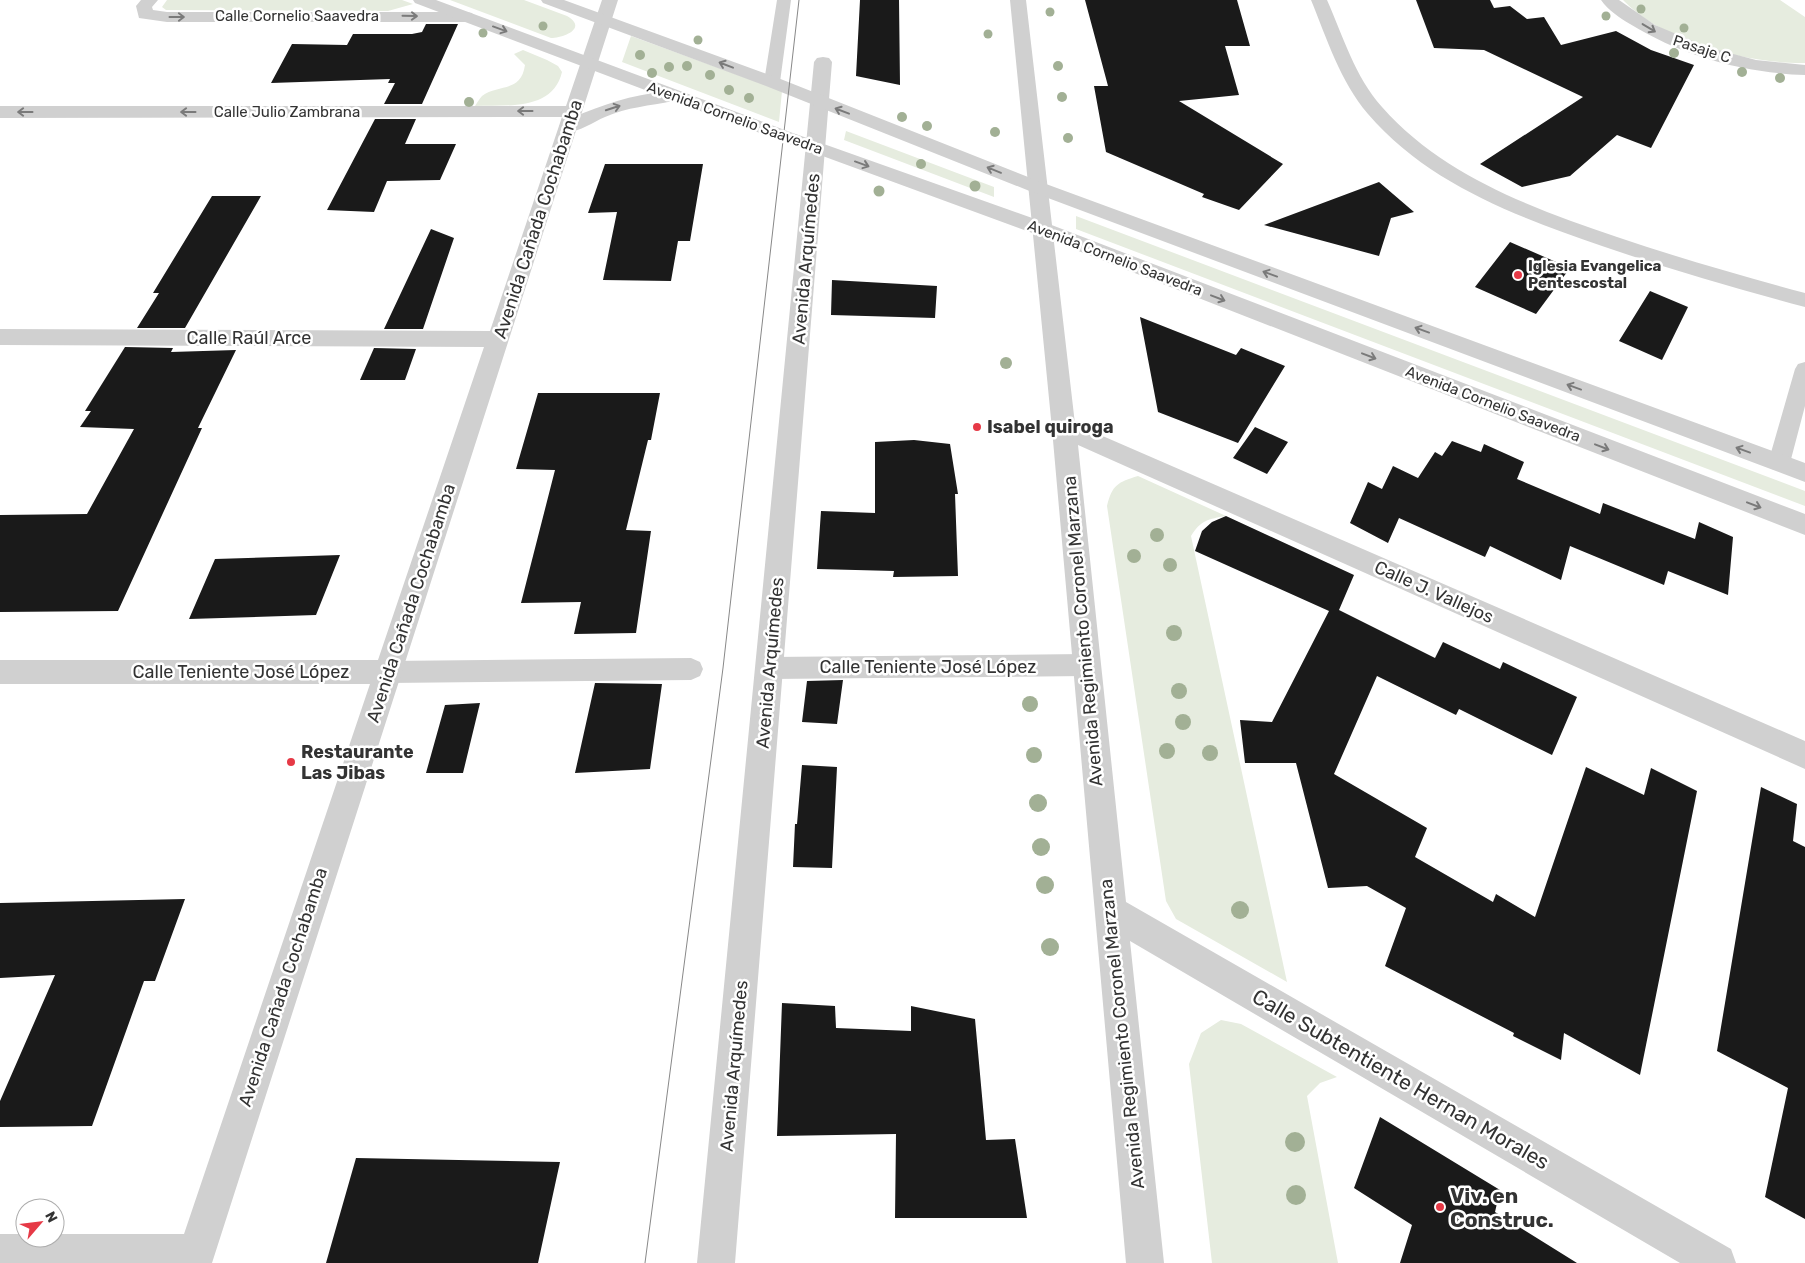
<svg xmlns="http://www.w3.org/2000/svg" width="1805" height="1263" font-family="Rubik,sans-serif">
<rect width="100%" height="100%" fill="#fff"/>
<path fill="#e6ecdf" d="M167,0H402L413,4L388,11L166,10L162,7Z
M450,0H524L567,16C588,28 564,38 551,38Z
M1623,0H1780L1805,17V63C1749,64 1662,42 1623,0Z
M631,36L782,91L779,122L622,62Z
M523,50L547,60L558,66L562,72C553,111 506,105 475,106C477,103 480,98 482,96C498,84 521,93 525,65L514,54Z
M846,131L994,187V197L844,140Z
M1076,216L1805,491V506L1076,229Z
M1138,476L1226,516C1208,519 1201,520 1191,536L1287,982L1176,919L1166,901L1107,506C1112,485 1118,482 1138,476Z
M1221,1020L1241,1024L1337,1077L1320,1083L1307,1096L1338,1263H1212L1189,1064L1201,1033Z"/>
<path fill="#1a1a1a" d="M860,0H899L900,85L856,76Z
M1085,0H1237L1250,46H1225L1239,95L1179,101L1283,164L1239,210L1202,197L1204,194L1106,152L1094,86H1108Z
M1416,0H1490L1494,8L1510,6L1527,19L1544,17L1561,45L1616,31L1651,50L1694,65L1651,148L1617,135L1570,176L1522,187L1480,164L1583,97L1484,50L1434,48Z
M426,24H458L422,104H384L395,83H388L390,79L271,83L292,44L347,45L353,34H412L422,32Z
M375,119H416L405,144H456L440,180L387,181L374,212L327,210Z
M605,164H703L690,241H678L671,281L603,280L617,212L588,213Z
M1379,182L1414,212L1391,218L1379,256L1264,225Z
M212,196H261L185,328H137L159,293H153Z
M431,229L454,238L423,329H384Z
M1510,242L1570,268L1536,314L1475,287Z
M832,280L937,286L935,318L831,315Z
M1650,291L1688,307L1662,360L1619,341Z
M1140,317L1236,355L1241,348L1285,366L1238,443L1158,412Z
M125,347L173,348L171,352L236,350L198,428H202L118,611L0,612V515L87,514L134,429L80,427L91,411H85Z
M374,348L416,349L405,380H360Z
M538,393H660L651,440H648L626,530L651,531L636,633L574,634L581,602L521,603L555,470L516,469Z
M1255,427L1288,442L1267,474L1233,458Z
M914,440L950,444L958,494H955L958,576L893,577L894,571L817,569L821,511L875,513V442Z
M1452,441L1481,452L1484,444L1524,462L1517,479L1600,514L1603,503L1695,539L1699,522L1733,537L1728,595L1668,571L1664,585L1570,546L1561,580L1490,546L1485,557L1399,518L1388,543L1350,523L1368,482L1382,489L1393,466L1418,478L1435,452L1442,456Z
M1226,516L1354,575L1339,610L1435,658L1443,642L1500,669L1503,662L1577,697L1552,755L1459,709L1456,715L1377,676L1334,774L1427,828L1415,857L1493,902L1496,894L1535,917L1586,767L1644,795L1651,768L1697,791L1640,1075L1564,1033L1561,1060L1513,1036L1514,1033L1385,966L1406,908L1367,886L1328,888L1296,763H1245L1240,720L1272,722L1329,611L1195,551L1202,531L1212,522Z
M340,555L316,615L189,619L215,559Z
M843,680L837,724L802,722L807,681Z
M595,683L662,684L650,769L575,773Z
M480,703L463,773H426L445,705Z
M802,765L837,767L832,868L793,867L795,824H797Z
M1761,787L1797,804L1793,841L1805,847V1219L1765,1197L1788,1088L1717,1051Z
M185,899L155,981H144L92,1126L0,1127V1101L55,975L0,978V903Z
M782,1003L835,1006L836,1028L911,1031V1006L975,1019L986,1140L1015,1139L1027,1218H895L896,1134L777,1136Z
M1380,1117L1500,1190L1495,1212L1577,1263H1400L1412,1225L1354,1188Z
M356,1158L560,1162L538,1263H326Z"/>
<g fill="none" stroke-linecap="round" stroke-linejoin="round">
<path fill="#d0d0d0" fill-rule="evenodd" d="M777,0H791L780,82L777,85H767L764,82Z
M1805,362V406L1790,463L1786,469L1779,471L1772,469L1768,463L1795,369L1798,364Z
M1086,654L1095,658L1098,665L1095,672L1086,676L770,679L761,675L758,668L761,661L770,657Z
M691,658L700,662L703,669L700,676L691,680L388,683L379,679L376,672L379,665L388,661Z"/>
<path fill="#d0d0d0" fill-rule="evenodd" d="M141,0H158L152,7L153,10L167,12H466L472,13L474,17L472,21L466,22H167L139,18L136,6Z
M602,0H618L212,1263H0V1234H25V1238H55V1234H184L370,684H0V660H378L484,347L0,345V329L490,331L562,117L0,118V106H566Z
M1010,0H1026L1075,424L1805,741V769L1078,445L1126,902L1731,1249L1736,1263H1680L1130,941L1164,1263H1126L1052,429Z
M1311,0H1327C1343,36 1355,77 1382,107C1443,176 1532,208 1617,237C1679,258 1742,276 1805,293V307C1737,289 1669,269 1602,246C1518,217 1428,184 1368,114C1340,81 1327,39 1311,0Z
M1601,0H1619L1655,25L1707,47L1756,60L1805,65V75C1744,73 1682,56 1630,24C1620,18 1608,10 1601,0Z
M823,57L829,58L832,62L735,1263H697L814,62L817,58Z"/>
<path fill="#d0d0d0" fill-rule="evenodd" d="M413,0H436L790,132L1049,224L1805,514V535L1035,234L673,101C650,106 627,107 605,117C591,123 576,135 561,131L559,127L561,123C591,109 620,98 653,93L415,3Z
M541,0H564L778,78L1046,184L1805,463V482L1032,192L766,86L543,3Z"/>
<path stroke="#888" stroke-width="1" d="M645,1263L723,668L799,0"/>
</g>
<g fill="#a2b095">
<circle cx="1641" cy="9" r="4.5"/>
<circle cx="1050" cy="12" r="4.5"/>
<circle cx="1606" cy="16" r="4.5"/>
<circle cx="543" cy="26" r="4.5"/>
<circle cx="1684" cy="28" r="4.5"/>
<circle cx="483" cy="33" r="4.5"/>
<circle cx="988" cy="34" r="4.5"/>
<circle cx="698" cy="40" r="4.5"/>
<circle cx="1674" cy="53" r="5"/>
<circle cx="640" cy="55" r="5"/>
<circle cx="687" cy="66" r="5"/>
<circle cx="1058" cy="66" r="5"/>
<circle cx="669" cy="67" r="5"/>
<circle cx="1742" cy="72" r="5"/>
<circle cx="652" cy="73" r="5"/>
<circle cx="710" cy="75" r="5"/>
<circle cx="1780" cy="78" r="5"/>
<circle cx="729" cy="90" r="5"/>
<circle cx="1062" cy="97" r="5"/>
<circle cx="749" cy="98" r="5"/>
<circle cx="469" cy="102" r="5"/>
<circle cx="902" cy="117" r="5"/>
<circle cx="927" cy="126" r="5"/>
<circle cx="995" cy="132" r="5"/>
<circle cx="1068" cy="138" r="5"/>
<circle cx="921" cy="164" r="5"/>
<circle cx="975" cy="186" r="5.5"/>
<circle cx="879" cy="191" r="5.5"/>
<circle cx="1006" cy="363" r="6"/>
<circle cx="1157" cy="535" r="7"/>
<circle cx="1134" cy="556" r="7"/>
<circle cx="1170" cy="565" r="7"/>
<circle cx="1174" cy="633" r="8"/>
<circle cx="1179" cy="691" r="8"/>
<circle cx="1030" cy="704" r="8"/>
<circle cx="1183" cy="722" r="8"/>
<circle cx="1167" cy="751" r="8"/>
<circle cx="1210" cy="753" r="8"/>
<circle cx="1034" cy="755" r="8"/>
<circle cx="1038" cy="803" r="9"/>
<circle cx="1041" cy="847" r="9"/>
<circle cx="1045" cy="885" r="9"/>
<circle cx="1240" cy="910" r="9"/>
<circle cx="1050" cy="947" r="9"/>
<circle cx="1295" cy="1142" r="10"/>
<circle cx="1296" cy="1195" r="10"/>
</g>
<defs><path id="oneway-shaft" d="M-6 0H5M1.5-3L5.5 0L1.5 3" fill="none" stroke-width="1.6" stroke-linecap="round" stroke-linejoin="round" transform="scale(1.25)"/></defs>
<g stroke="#7a7a7a">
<use href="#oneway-shaft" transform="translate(410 16) rotate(1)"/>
<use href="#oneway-shaft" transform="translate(177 17)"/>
<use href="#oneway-shaft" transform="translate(1649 28) rotate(31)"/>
<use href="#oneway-shaft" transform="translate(500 29) rotate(20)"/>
<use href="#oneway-shaft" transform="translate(726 65) rotate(-159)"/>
<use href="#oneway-shaft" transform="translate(613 108) rotate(-18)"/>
<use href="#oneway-shaft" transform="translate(525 111) rotate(180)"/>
<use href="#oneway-shaft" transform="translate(842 111) rotate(-159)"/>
<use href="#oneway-shaft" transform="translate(25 112) rotate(180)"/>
<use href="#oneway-shaft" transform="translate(188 112) rotate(180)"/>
<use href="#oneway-shaft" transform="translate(862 164) rotate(20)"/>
<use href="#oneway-shaft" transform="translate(994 170) rotate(-158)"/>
<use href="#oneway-shaft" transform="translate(1270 274) rotate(-160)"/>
<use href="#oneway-shaft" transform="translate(1218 298) rotate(21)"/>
<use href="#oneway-shaft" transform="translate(1422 330) rotate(-160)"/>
<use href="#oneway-shaft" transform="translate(1369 356) rotate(21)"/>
<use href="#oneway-shaft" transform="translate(1574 387) rotate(-160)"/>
<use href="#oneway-shaft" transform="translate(1602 447) rotate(21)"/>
<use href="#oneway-shaft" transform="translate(1743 450) rotate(-160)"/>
<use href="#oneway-shaft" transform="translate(1754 505) rotate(21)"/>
</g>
<g fill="#e63946" stroke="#fff" stroke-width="2">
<circle cx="1518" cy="275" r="5"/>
<circle cx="977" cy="427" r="5"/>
<circle cx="291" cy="762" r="5"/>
<circle cx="1440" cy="1207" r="5"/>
</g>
<g text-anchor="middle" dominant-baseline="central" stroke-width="5" stroke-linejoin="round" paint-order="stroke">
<g font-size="15" fill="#333" stroke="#fff">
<text x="297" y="16">Calle Cornelio Saavedra</text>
<text transform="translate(1702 49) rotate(18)">Pasaje C</text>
<text x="287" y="112">Calle Julio Zambrana</text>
<text transform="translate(735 118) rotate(20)">Avenida Cornelio Saavedra</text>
<text transform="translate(1115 258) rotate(21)">Avenida Cornelio Saavedra</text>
<text transform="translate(1493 404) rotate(21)">Avenida Cornelio Saavedra</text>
</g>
<g font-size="15" font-weight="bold" fill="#333" stroke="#fff" text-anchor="start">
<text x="1528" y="266">Iglesia Evangelica<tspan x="1528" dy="17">Pentescostal</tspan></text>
</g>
<g font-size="18" fill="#333" stroke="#fff">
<text transform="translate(538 219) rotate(-72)">Avenida Cañada Cochabamba</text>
<text transform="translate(806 259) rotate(-85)">Avenida Arquímedes</text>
<text x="249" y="338">Calle Raúl Arce</text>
<text transform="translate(1434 592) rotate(24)">Calle J. Vallejos</text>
<text transform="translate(411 603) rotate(-72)">Avenida Cañada Cochabamba</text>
<text transform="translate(1083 631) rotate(-95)">Avenida Regimiento Coronel Marzana</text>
<text transform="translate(770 663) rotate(-85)">Avenida Arquímedes</text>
<text x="928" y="667">Calle Teniente José López</text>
<text x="241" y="672">Calle Teniente José López</text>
<text transform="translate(283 987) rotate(-72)">Avenida Cañada Cochabamba</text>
<text transform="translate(1122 1034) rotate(-96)">Avenida Regimiento Coronel Marzana</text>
<text transform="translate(734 1066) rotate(-85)">Avenida Arquímedes</text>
</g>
<g font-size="18" font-weight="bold" fill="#333" stroke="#fff" text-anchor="start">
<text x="987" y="427">Isabel quiroga</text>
<text x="301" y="752">Restaurante<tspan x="301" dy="21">Las Jibas</tspan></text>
</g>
<g font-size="21" fill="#333" stroke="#fff">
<text transform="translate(1401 1079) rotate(30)">Calle Subtentiente Hernan Morales</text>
</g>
<g font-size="21" font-weight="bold" fill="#333" stroke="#fff" text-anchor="start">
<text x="1450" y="1195">Viv. en<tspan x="1450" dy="24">Construc.</tspan></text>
</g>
</g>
<g transform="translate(40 1223) rotate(62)"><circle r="24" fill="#ffffff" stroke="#adadad"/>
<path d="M0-4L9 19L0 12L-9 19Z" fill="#e63946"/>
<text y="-8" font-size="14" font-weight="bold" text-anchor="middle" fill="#333333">N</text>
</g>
</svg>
